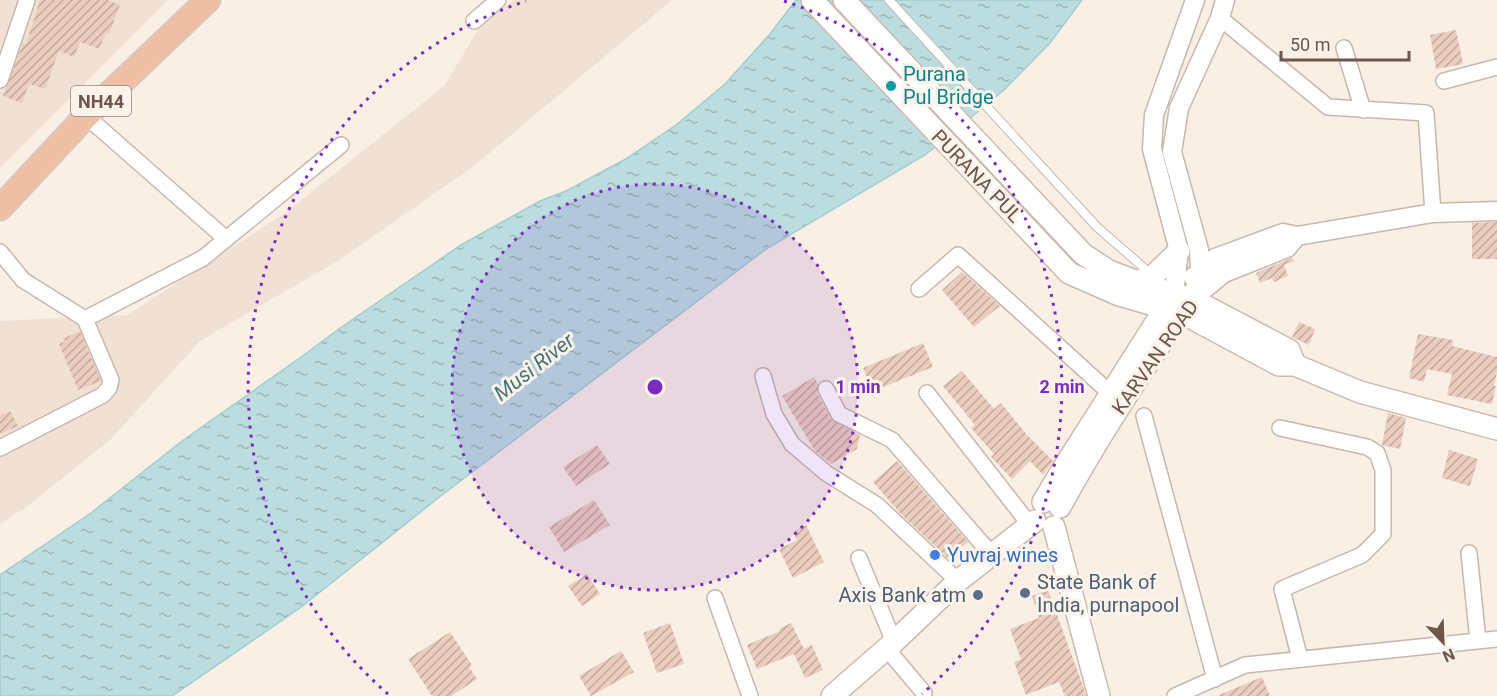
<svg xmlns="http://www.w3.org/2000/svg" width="1497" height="696" font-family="Roboto,sans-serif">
<defs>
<pattern id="water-ripples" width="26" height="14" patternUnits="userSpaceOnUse" patternTransform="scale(1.5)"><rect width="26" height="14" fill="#bbdde0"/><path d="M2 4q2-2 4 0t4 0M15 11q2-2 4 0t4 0" fill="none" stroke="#9cb6b8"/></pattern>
<pattern id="building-hatch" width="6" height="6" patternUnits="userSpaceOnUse" patternTransform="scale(1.5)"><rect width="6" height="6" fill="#ebcdbf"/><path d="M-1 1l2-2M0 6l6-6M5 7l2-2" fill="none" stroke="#c3a99d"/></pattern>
</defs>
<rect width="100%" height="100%" fill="#f9efe4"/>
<path fill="#f0e1d4" d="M0,0H168L0,168Z
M514,0H672L474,166L339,260L200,341L111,439L29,505L0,524V321L127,315L285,213L444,86L481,25Z"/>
<path fill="url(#water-ripples)" stroke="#a3cdd0" stroke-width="1.5" d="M796,0H1082L1050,43L1004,90L925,155L766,249L442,495L300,608L172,696H0V575L91,513L182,441L304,355L340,328L461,245L540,201L566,191L624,160L676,125L725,84L770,34Z"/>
<path fill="url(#building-hatch)" d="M40,0H107L120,5L109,34L106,33L99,49L80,42L74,57L59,51L45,89L29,84L22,103L3,96L23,43L26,44Z
M1456,30L1463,64L1436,69L1430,35Z
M1497,222V259H1472V223Z
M1292,258L1294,261L1284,265L1288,276L1274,282L1272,278L1260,283L1256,273Z
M962,272L1000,306L974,327L942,290Z
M1299,322L1315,329L1309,345L1292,337Z
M80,331L101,381L78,390L59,344L65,341L64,338Z
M1418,334L1453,340L1452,346L1497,357V372L1494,386H1496L1492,404L1447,395L1452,374L1427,369L1424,382L1409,378Z
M923,343L933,367L873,391L863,368Z
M962,371L994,409L1001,403L1027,435L1053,461L1043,475L1030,461L1012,479L991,457L994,454L971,428L975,425L943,386Z
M814,377L818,384L817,393L831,419L860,435L857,449L831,464L815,451L782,396Z
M10,411L18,426L0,434V415Z
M1388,413L1406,418L1400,449L1382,445Z
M597,445L610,464L576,486L563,467Z
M1449,450L1478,459L1470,486L1442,478Z
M897,461L968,542L948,558L901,514L873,482Z
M594,500L610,525L564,552L549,527Z
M806,525L824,562L793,578L779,549L797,540L793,532Z
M587,574L600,594L582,606L568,586Z
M1048,590L1084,689L1086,696H1065L1059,682L1026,695L1014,662L1021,659L1010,629L1039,618L1032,596Z
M670,623L684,664L657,673L643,633Z
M791,623L804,649L812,645L823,670L805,678L794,654L757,669L747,645L780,631L779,629Z
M450,632L472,665L469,667L477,679L451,696H432L408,659Z
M621,651L634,672L591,696L579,676Z
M1262,677L1270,696H1217Z"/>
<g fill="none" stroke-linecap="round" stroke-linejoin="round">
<g stroke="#c8b7ac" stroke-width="10">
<path id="service" d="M889,0L1097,227L1151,274"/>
</g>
<g stroke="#c8b7ac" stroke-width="18">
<path id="minor" d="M1220,18L1328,107L1426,113L1433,213
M474,21L498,0
M1344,48L1363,110
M0,80L27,0
M1444,81L1497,67
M86,116L226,239
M0,252L23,280L85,319L203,258L341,145
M919,289L958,255L1110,393
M763,376L774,414L792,444L826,473L877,505L958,581
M826,389L839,414L892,440L992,555
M927,393L1030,525
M1144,416L1215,679
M1280,428L1367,447L1377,453L1383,470V534L1362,555L1282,589L1300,659
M0,448L103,395L109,388L111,380L85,319
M1469,553L1478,641
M859,558L894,642
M715,598L750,696
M887,649L924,693
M1175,696L1245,665L1497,639"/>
</g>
<g stroke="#c8b7ac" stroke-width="21">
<path id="tertiary" d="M1193,277L1215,258L1283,233L1297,236
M1174,293L1179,251L1152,149L1154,115L1195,0
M1192,299L1224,273L1287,248L1297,236L1433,213L1497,211
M1192,299L1200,271L1199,250L1172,152L1179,108L1220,18L1225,0"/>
</g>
<g stroke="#cdb9ad" stroke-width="24">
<path id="secondary" d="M812,0L1069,273L1119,295L1182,313L1279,365H1295L1360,392L1497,429
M844,0L1083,254L1109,271L1151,287L1192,299L1289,350L1295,365
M1138,281L1153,276L1179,251
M1043,502L1059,475L1171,299
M1060,507C1098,437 1142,370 1188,304
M1054,527L1099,696
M832,696L894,642L958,581L1035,521"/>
</g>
<g stroke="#d4ccca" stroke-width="27">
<path id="trunk" d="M0,208L86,116L208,0"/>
</g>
<use href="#service" stroke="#fff" stroke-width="8"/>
<use href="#minor" stroke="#fff" stroke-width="15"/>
<use href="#tertiary" stroke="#fff" stroke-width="18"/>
<use href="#secondary" stroke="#fff" stroke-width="21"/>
<use href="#trunk" stroke="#eebfa4" stroke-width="24"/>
</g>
<circle cx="655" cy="387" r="203" fill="#7b2cbf" fill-opacity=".12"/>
<g fill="none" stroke="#7b2cbf" stroke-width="3" stroke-dasharray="3 6">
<circle cx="655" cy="387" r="203"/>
<path d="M388 694A407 407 0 0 1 526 1M784 1A407 407 0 0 1 922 694"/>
</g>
<circle fill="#0f9aa8" stroke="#fcf4ea" stroke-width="2" cx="891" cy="86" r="6"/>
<circle fill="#3f7fe0" stroke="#fcf4ea" stroke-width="2" cx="935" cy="555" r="6"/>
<g fill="#5c6f8a" stroke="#fcf4ea" stroke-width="2">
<circle cx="1025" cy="593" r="6"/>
<circle cx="978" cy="595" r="6"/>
</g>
<g text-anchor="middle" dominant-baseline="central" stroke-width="6" stroke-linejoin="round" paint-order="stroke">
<rect fill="#fcf4ea" stroke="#99857c" stroke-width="1.5" x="71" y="86" width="60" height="30" rx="4.5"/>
<g font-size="18" font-weight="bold" fill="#6e564d">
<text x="101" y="101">NH44</text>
</g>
<g font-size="20" fill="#0d838f" stroke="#fcf4ea" text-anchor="start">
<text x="903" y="74">Purana<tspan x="903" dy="23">Pul Bridge</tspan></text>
</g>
<g font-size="20" fill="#6e564d" stroke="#fcf4ea">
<text transform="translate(977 176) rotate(46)">PURANA PUL</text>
<text transform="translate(1155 357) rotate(-55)">KARVAN ROAD</text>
</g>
<g font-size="20" fill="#366cbe" stroke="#fcf4ea" text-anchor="start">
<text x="947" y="555">Yuvraj wines</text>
</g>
<g font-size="20" fill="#4e5e75" stroke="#fcf4ea" text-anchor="start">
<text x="1037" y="582">State Bank of<tspan x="1037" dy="23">India, purnapool</tspan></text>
<text x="966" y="595" text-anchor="end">Axis Bank atm</text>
</g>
<g font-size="21" font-style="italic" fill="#477478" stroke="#fcf4ea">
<text transform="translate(534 367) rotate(-38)">Musi River</text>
</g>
</g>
<circle cx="655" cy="387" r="9" fill="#7b2cbf" stroke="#fcf4ea" stroke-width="3"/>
<g font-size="18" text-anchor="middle" font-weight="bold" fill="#7b2cbf" stroke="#fcf4ea" stroke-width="6" stroke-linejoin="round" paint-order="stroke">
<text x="858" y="393">1 min</text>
<text x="1062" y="393">2 min</text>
</g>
<g transform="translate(1443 642) rotate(157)" stroke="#fcf4ea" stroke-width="4.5" paint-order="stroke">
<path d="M0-4.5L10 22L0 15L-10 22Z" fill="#6e564d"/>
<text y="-9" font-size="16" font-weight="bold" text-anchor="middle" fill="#6e564d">N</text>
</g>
<path d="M1281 51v9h128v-9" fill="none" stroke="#6e564d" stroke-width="3"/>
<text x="1290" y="51" font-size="18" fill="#6e564d" stroke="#fcf4ea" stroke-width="4.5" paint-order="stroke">50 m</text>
</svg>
